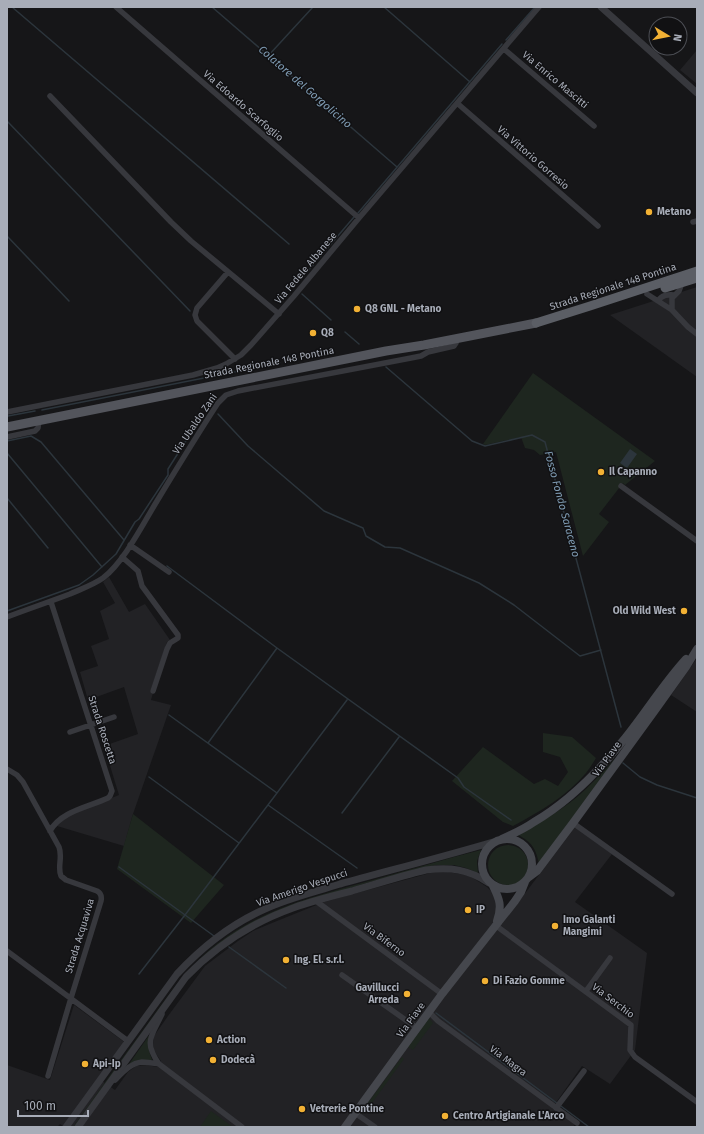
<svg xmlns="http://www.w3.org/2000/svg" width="704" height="1134" font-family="'Fira Sans',sans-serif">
<rect width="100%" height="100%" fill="#161618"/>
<path fill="#222225" d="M697,50V84L680,70Z
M697,287V377L610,315Z
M109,577L129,612L145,604L170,640L167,642L150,692L153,693L151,700L171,705L133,814L124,846L57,826L63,818L119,795L104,746L138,734L124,687L88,700L80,672L98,666L91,646L109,639L100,611L115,603L103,582Z
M697,658V712L671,695Z
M575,827L612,854L575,902L647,953L635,1050L610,1084L582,1066L552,1108L575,1124L573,1127H64L60,1124L57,1127H7V1065L50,1080L74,1005L123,1041V1043L99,1079L115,1090L128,1072L136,1066L147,1065L157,1067L161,1061L154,1051L153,1043L154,1036L168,1016L205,966L238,941L253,931L272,923L324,902L434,872H448L466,875L473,878L487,887L492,892L495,899L502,924Z"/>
<path fill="#1e261f" d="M533,373L655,461L625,485L623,483L599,514L609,522L583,556L556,452L540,455L534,450L525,448L521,437L485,445L483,444Z
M543,733L572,737L596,758C593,763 590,768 586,773C567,796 539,812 513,826L503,822L452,781L483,747L534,784L545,779L558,786L568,772L560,757L543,752Z
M618,755L539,864C536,849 532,842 518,835C538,823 559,812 577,797C592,784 605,770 618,755Z
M133,814L224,885L191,923L117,869Z
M488 865a20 20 0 1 1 40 0a20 20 0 1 1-40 0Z
M481,850L477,861L478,873L466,868L454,865H436L363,884L265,917L192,969L75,1127H73C97,1093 121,1060 146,1026C164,1001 182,975 205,954C254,910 312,897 373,880C409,870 445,859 481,850Z
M429,1018L433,1023L413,1050L408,1047Z
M150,1034L149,1051L152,1060L127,1067Z
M402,1057L404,1059L364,1114L361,1112Z
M211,1111L233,1127H200Z"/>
<path fill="#2c353c" d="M630,449L637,454L627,468L620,463Z"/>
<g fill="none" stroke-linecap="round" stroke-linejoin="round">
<path stroke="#2c353c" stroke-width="1.5" d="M12,7L289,244
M212,7L397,167
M384,7L470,82
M506,40L535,7
M268,56L313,7
M7,121L190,311
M358,213L502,44
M7,236L69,301
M295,286L354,217
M302,294L331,320
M345,332L359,344
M386,367L472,441L485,446L532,435L545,442L621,727
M42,410L280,363
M218,414L248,446L324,511L363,528L366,536L385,547L400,548L479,583L514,605L580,656L601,650
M8,416L35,411
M7,441L31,436L41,442L124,540
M7,453L102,567
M7,498L48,548
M167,566L277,648L458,778L464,787L511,820
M7,611L79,585L93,575L116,554L135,522L139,519L168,475V469L191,433
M169,715L277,793
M208,743L277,648
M623,763L640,777L657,785L697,798
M149,777L239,843
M268,805L357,868
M342,813L399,737
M119,867L214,936
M229,947L286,988
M139,974L185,915L347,700
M436,1013L589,1127"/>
<path stroke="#37383d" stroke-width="5.5" d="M116,7L359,218
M504,49L594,126
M50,96L171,222L191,241L279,314
M457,103L598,226
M693,222L697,221
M228,272L197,308L195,315L197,321L235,359
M647,294L672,310L688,327L697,334
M658,301C661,295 669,294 675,295
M672,310V298L679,291L682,283
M7,412L193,375L217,368L226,364L241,355L251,345L294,296L359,218L539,7
M7,437L35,431L38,428L39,420
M621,486L697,541
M130,545L169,572
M122,557L138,571L142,586L178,635V638L170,643L167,649L153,691
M7,617C28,609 49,602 70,594C81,589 93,585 103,578C124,562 143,524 157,501C177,468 197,435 218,403L226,395L238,391L411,358L421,356L428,352L454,346L456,343L457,339
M70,732L114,717
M7,769L17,775L23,782L59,847C63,857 57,867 61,876L66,880L97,891C101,893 102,896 101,901L71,998L48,1076
M573,823L672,894
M50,831C61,811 89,807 108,798L110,796L112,791L51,602
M316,901L442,994
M495,925L631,1025L630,1050L635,1057L697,1102
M7,951L128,1041
M342,975L417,1028
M586,991L610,958
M429,1012L438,1021L577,1123
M162,1014C152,1036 143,1041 159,1064L242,1127
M115,1080C123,1072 131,1063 142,1062C148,1062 153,1063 159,1064
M556,1108L584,1071
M355,1113L375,1127"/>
<path stroke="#37383d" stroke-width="7" d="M601,7L697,93
M66,1127L177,974C202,947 231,924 265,909C289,898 315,892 340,884C391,870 442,857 493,842
M78,1127L186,977C217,945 251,923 293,908C312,901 332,896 352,891C376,884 401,876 426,870C450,867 468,869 489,883"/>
<path stroke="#45474d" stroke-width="8" d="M482 864a25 25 0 1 1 50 0a25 25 0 1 1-50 0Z
M502,839C513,834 524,829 534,822C570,801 600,770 626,737C646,712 664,683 686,659
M529,877L537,871L573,823L656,709L686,667L697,649
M493,886C500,900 502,906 497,921
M345,1127L442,994L515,901L521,892L525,882"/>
<path stroke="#53555c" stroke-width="9" d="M7,427L386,351L424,345L536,323"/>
<path stroke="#5b5e65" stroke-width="9" d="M665,288L697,278
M536,323L590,306L697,271"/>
</g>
<g fill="#f2b134" stroke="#111113" stroke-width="1.5">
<circle cx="649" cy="212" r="4"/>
<circle cx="357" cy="309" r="4"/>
<circle cx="313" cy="333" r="4"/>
<circle cx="601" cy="472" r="4"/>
<circle cx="684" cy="611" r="4"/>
<circle cx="468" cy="910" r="4"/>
<circle cx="555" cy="926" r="4"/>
<circle cx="286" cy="960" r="4"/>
<circle cx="485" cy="981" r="4"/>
<circle cx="407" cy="994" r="4"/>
<circle cx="209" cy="1040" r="4"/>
<circle cx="213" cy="1060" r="4"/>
<circle cx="85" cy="1064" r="4"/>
<circle cx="302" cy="1109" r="4"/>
<circle cx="445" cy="1116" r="4"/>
</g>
<g text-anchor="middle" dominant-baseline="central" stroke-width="3" stroke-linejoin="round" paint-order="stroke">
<g font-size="10" fill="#a8adb8" stroke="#111113">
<text transform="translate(555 80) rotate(40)">Via Enrico Mascitti</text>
<text transform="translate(243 106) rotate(41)">Via Edoardo Scarfoglio</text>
<text transform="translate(533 158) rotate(41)">Via Vittorio Gorresio</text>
<text transform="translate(306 268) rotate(-50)">Via Fedele Albanese</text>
<text transform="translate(613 287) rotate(-18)">Strada Regionale 148 Pontina</text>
<text transform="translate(269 363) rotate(-11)">Strada Regionale 148 Pontina</text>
<text transform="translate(195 424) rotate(-56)">Via Ubaldo Zani</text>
<text transform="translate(102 730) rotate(72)">Strada Roscetta</text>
<text transform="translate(607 759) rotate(-54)">Via Piave</text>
<text transform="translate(302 888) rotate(-19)">Via Amerigo Vespucci</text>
<text transform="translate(80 936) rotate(-73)">Strada Acquaviva</text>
<text transform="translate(384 940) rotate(36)">Via Biferno</text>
<text transform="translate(613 1001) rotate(37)">Via Serchio</text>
<text transform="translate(411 1020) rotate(-54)">Via Piave</text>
<text transform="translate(508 1061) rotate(37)">Via Magra</text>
</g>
<g font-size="10" font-weight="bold" fill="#a8adb8" stroke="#111113" text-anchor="start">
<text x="657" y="212">Metano</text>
<text x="365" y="309">Q8 GNL - Metano</text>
<text x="321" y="333">Q8</text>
<text x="609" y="472">Il Capanno</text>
<text x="676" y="611" text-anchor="end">Old Wild West</text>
<text x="476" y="910">IP</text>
<text x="563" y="920">Imo Galanti<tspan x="563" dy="12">Mangimi</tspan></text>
<text x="294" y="960">Ing. El. s.r.l.</text>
<text x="493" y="981">Di Fazio Gomme</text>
<text x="399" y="988" text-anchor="end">Gavillucci<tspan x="399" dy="12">Arreda</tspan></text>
<text x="217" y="1040">Action</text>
<text x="221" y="1060">Dodecà</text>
<text x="93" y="1064">Api-Ip</text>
<text x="310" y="1109">Vetrerie Pontine</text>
<text x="453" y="1116">Centro Artigianale L'Arco</text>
</g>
<g font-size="11" font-style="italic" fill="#7f9bb3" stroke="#111113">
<text transform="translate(305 87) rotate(41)">Colatore del Gorgolicino</text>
<text transform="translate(562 504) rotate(75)">Fosso Fondo Saraceno</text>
</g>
</g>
<rect width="704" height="1134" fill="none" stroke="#a8adb8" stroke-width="16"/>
<g transform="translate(668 36) rotate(100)"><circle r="19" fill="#111113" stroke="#4d4f55"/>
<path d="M0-3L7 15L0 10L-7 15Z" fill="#f2b134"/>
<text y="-6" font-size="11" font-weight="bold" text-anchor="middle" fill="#a8adb8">N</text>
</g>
<path d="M18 1110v6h70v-6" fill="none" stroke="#a8adb8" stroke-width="2"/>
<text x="24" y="1110" font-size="12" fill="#a8adb8" stroke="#111113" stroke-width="3" paint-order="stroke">100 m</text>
</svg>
